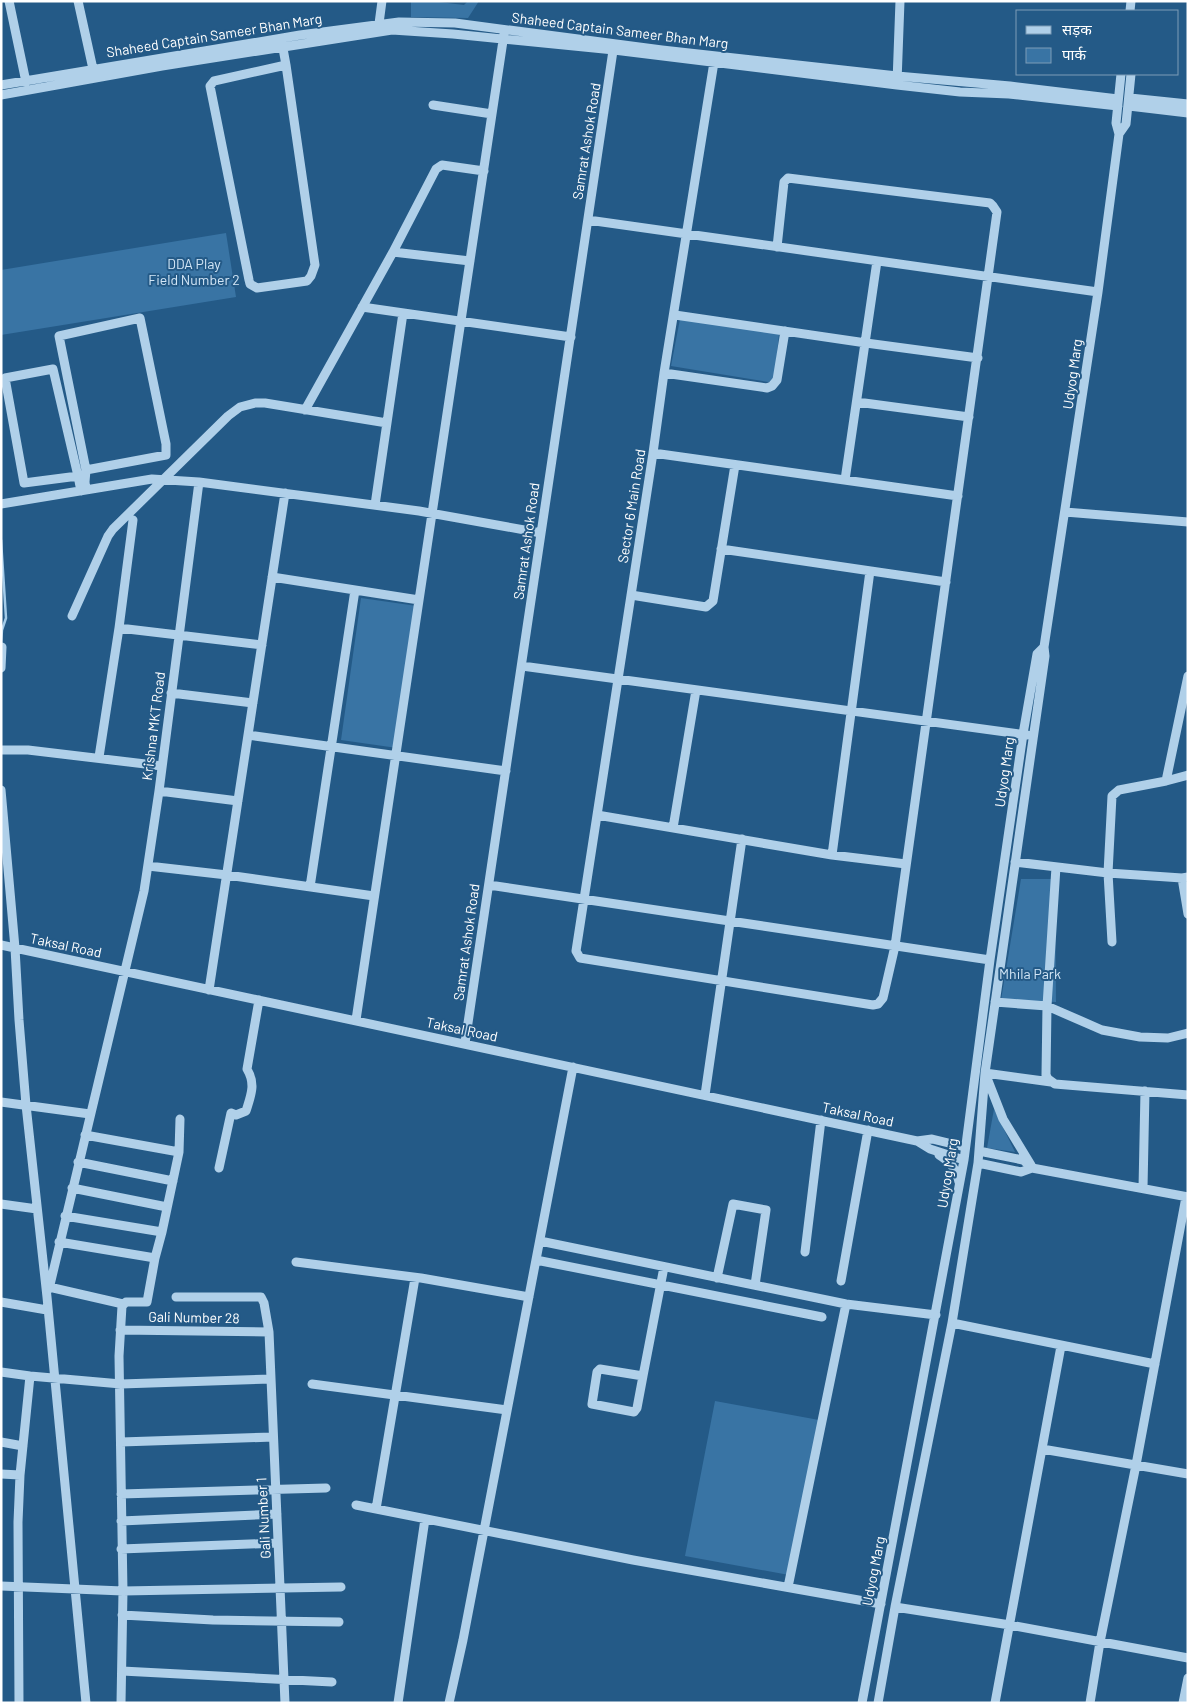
<svg xmlns="http://www.w3.org/2000/svg" width="1189" height="1704" font-family="Barlow,'Noto Sans Devanagari',sans-serif">
<rect width="100%" height="100%" fill="#245a87"/>
<path fill="#3974a4" d="M411,1H431L464,5L468,1H479L468,18L411,17Z
M226,233L236,297L1,335V270Z
M680,319L779,334L774,383L671,366Z
M361,598L417,606L397,748L341,740Z
M1021,879H1055L1056,1002L1001,1000Z
M994,1109L1015,1152L987,1148Z
M715,1401L819,1420L789,1575L685,1556Z"/>
<g fill="none" stroke-linecap="round" stroke-linejoin="round">
<path stroke="#a4ccea" stroke-width="2.5" d="M1,540L6,618L2,630L1,644"/>
<path stroke="#b0d0e9" stroke-width="9" d="M9,1L26,82
M78,1L93,69
M1130,11L1131,1
M378,31L382,1
M282,43L286,65L315,265L311,276L307,281L257,288L250,284L249,280L210,86L214,81L286,65
M715,56L664,373L653,453L576,951L580,958L873,1005L878,1004L883,998L895,946L997,212L993,206L990,203L788,178L784,182L777,247
M897,82L900,1
M1,85L300,35L399,22L455,23L662,50L897,76L1010,86L1118,99
M1,95L162,66L392,30L453,34L614,50L897,85L960,92L1009,94L1118,106
M1130,98L1188,104
M433,105L492,114
M1129,106L1188,113
M1119,134L1126,124L1131,74
M588,220L1098,292
M393,252L470,261
M362,307L571,337
M675,315L866,343L978,358
M664,373L767,388L772,386L777,380L785,331
M857,402L969,417
M305,410L393,252L436,169L442,165L484,171
M653,453L958,496
M86,470L166,455V444L140,318L59,336L86,470L85,482L86,490
M78,476L53,369L5,378L24,483L78,476L81,491
M845,480L877,261
M1,504L152,479L199,482L419,511L541,533
M375,505L403,313
M1065,512L1188,522
M721,549L946,582
M272,577L419,600
M631,595L706,607L713,601L735,465
M72,616L108,536L113,529L228,416L240,407L255,403H265L387,423
M119,628L133,520
M522,666L1027,735
M1,668L2,647
M1188,676L1166,781L1188,775
M171,693L253,703
M248,735L506,771
M1,750H28L162,766
M99,757L119,628L262,645
M1,790L15,948L19,1020L26,1105L47,1297L86,1703
M159,791L238,801
M597,815L832,855L906,864
M673,828L696,690
M832,855L870,571
M1015,862L1108,873L1182,878L1188,877
M148,866L227,875L374,896
M1056,867L1047,1006L1046,1075L1048,1079L1055,1084L1188,1095
M1182,878L1188,914
M489,885L990,960
M310,887L355,590
M1112,942L1108,873L1112,796L1119,790L1166,781
M1,945L917,1141L932,1139L965,1147
M209,990L285,493
M995,1002L1047,1006L1102,1030L1140,1037L1168,1038L1188,1033
M356,1020L504,34
M465,1043L614,44
M705,1095L742,839
M1,1102L90,1114
M85,1135L179,1152
M917,1141L930,1149L964,1160
M979,1151L1023,1160L1032,1168L1188,1197
M939,1155C950,1162 956,1168 959,1182
M78,1162L173,1181
M978,1163L1021,1172L1032,1168
M1031,1165L1003,1119L985,1073L1051,1082
M219,1168L231,1113L236,1115L246,1111C251,1095 256,1084 247,1069L259,1000
M72,1188L167,1207
M1143,1188L1145,1091
M1,1204L37,1209
M65,1216L162,1232
M540,1241L846,1304L936,1315
M59,1242L155,1258
M805,1252L821,1120
M536,1260L822,1317
M296,1262L421,1278L529,1297
M717,1278L733,1204L766,1210L755,1285
M841,1281L868,1130
M49,1287L123,1304
M49,1289L144,891L159,791L199,482
M176,1297H261L264,1303L269,1332L285,1703
M1,1302L47,1310
M952,1323L1155,1364
M120,1330L269,1332
M1,1372L30,1376L121,1384L271,1379
M643,1376L637,1408L634,1412L592,1404L597,1372L600,1369L643,1376L664,1267
M312,1384L507,1410
M1,1442L23,1446
M121,1442L273,1437
M1042,1449L1188,1474
M1,1474L20,1475
M121,1494L326,1488
M356,1505L633,1560L881,1604
M376,1509L415,1278
M121,1521L277,1514
M121,1549L278,1543
M1,1586L123,1591L341,1587
M788,1587L846,1304
M895,1607L1010,1625L1188,1658
M122,1615L213,1620L339,1622
M122,1671L332,1682
M19,1703L18,1522L20,1475L30,1376
M121,1703L123,1591L119,1356L122,1306L126,1302H147L155,1258L162,1232L179,1152L180,1119
M398,1703L425,1519
M449,1703L463,1640L573,1067
M862,1703L964,1160L990,960L1023,734L1037,654L1044,647
M878,1703L895,1607L952,1323L978,1163L985,1073L1045,656L1044,647L1098,292L1119,134L1116,123L1121,74
M995,1703L1061,1346
M1090,1703L1100,1642L1136,1465L1186,1197
M1183,1703L1188,1678"/>
</g>
<g text-anchor="middle" dominant-baseline="central" stroke-width="4" stroke-linejoin="round" paint-order="stroke">
<g font-size="14" fill="#fff" stroke="#245a87">
<text transform="translate(620 30) rotate(7)">Shaheed Captain Sameer Bhan Marg</text>
<text transform="translate(214 35) rotate(-9)">Shaheed Captain Sameer Bhan Marg</text>
<text transform="translate(586 141) rotate(-81)">Samrat Ashok Road</text>
<text transform="translate(1072 374) rotate(-82)">Udyog Marg</text>
<text transform="translate(631 506) rotate(-81)">Sector 6 Main Road</text>
<text transform="translate(526 541) rotate(-82)">Samrat Ashok Road</text>
<text transform="translate(153 726) rotate(-83)">Krishna MKT Road</text>
<text transform="translate(1004 772) rotate(-82)">Udyog Marg</text>
<text transform="translate(466 942) rotate(-82)">Samrat Ashok Road</text>
<text transform="translate(66 945) rotate(12)">Taksal Road</text>
<text transform="translate(462 1029) rotate(12)">Taksal Road</text>
<text transform="translate(858 1114) rotate(12)">Taksal Road</text>
<text transform="translate(947 1173) rotate(-81)">Udyog Marg</text>
<text transform="translate(194 1317) rotate(1)">Gali Number 28</text>
<text transform="translate(263 1518) rotate(-93)">Gali Number 1</text>
<text transform="translate(873 1571) rotate(-79)">Udyog Marg</text>
</g>
<g font-size="14" fill="#d4e7f7" stroke="#245a87">
<text x="194" y="263">DDA Play<tspan x="194" dy="16">Field Number 2</tspan></text>
<text x="1030" y="973">Mhila Park</text>
</g>
</g>
<rect width="1189" height="1704" fill="none" stroke="#ffffff" stroke-width="5"/>
<rect x="1016" y="10" width="162" height="65" fill="#245a87" stroke="#7c9cb7"/>
<rect x="1026" y="26" width="25" height="8" fill="#b0d0e9" stroke="#7c9cb7"/>
<text x="1062" y="35" font-size="15" fill="#ffffff">सड़क</text>
<rect x="1026" y="48" width="25" height="15" fill="#3974a4" stroke="#7c9cb7"/>
<text x="1062" y="60" font-size="15" fill="#ffffff">पार्क</text>
</svg>
